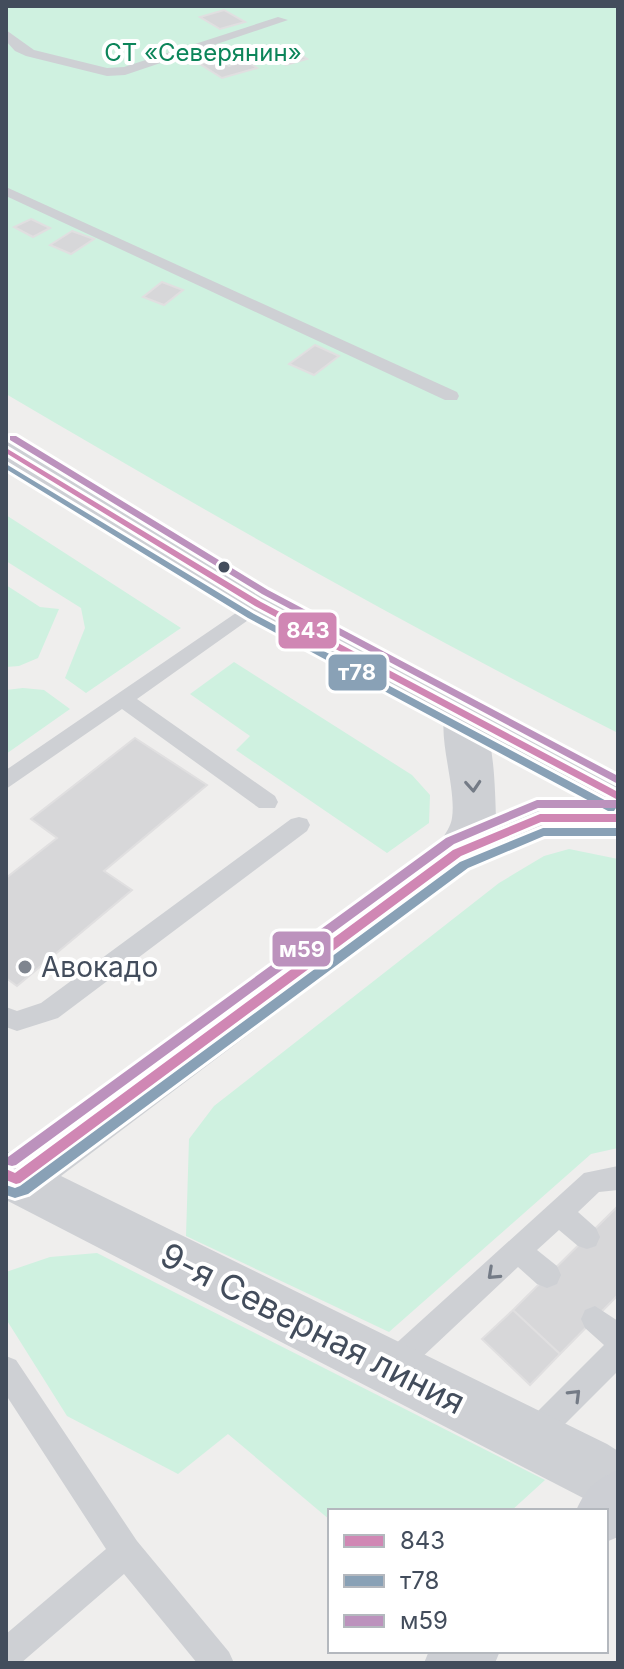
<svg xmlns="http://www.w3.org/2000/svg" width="624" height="1669" font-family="Inter,sans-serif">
<rect width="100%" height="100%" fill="#efeeed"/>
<path fill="#cff1e0" d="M6,6H618V733C409,628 207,512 6,394Z
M6,515L181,628L86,693L65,678L85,628L81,608L6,561Z
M6,585L40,607L59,609L38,658L19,666L6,667Z
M234,662L412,775L430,795L429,823L387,853L236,750L250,736L190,694Z
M23,688L44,690L70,709L6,754V690Z
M569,849L618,859V1148L591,1154L389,1332L186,1236L189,1139L214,1106L499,883L544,856Z
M97,1253L545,1480L511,1511H330V1520L228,1434L178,1474L67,1416L6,1319V1272L50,1257Z"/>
<path fill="#d7d7d9" stroke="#e0dfe0" stroke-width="2" d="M224,10L245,22L220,29L200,17Z
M292,49L307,59L286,65L270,55Z
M218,59L229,66L246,61L257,68L222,78L200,64Z
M31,219L50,228L33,237L14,227Z
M72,231L94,239L71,254L50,245Z
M162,282L183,290L164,305L143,297Z
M315,345L339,356L314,375L289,364Z
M135,738L207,785L104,871L132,890L17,986L6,978V878L57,838L31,819Z
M618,1206V1295L560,1354L513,1310Z
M513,1310L560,1354L530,1385L482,1339Z"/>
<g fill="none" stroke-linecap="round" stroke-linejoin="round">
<path fill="#ced0d4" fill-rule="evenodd" d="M278,17L288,20L125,75L107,76L26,56L15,51L6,41V30L34,50L107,68L124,67Z
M6,187L457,392L459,396L457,400H445L6,196Z
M258,598L268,604L265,608L137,699L275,796L278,802L275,808H259L122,709L6,789V770Z
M299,817L307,819L310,825L307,831L58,1018L17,1031L6,1027V1007L17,1011L41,1003L291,819Z
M618,1166V1190L599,1192L578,1212L596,1228L600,1237L596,1246L587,1249L578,1246L559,1230L537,1250L557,1266L561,1275L557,1284L547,1288L537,1284L518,1267L401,1377L391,1381L381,1377L377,1367L381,1357L584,1173Z
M595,1306L618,1321V1371L542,1447L532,1452L522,1447L517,1437L522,1427L604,1345L585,1328L581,1319L585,1310Z
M6,1356L16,1360L137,1541L229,1652L234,1663H197L124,1574L21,1663H6V1634L106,1549L6,1395Z"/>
<path fill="#ced0d4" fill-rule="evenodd" d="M463,700L478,705C494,733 495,786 496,818L540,802H618V834H544L473,865L61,1176L607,1444L618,1451V1516L6,1200V1151L11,1153L441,841C445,834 451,826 452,818C457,786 434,729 448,705Z"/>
<path fill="#cdcfd4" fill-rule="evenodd" d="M6,440L18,443L272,595L618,777V812L603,807L244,613L6,465Z
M618,1470V1537L606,1542V1511H576C586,1488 595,1480 618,1470Z
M429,1651H500L495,1663H424Z"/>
<g stroke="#fff" stroke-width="6">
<path id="bus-1" d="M6,448L261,602L618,792V800L255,606L6,453Z
M540,814H618V822H541L461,856L20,1183L16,1184L6,1180V1169L15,1173L453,850Z"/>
</g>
<g stroke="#fff" stroke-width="6">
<path id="bus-2" d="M6,464L254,614L614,805L616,808L614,811H608L248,618L6,469Z
M543,828H618V836H544L468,868L28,1194L15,1198L6,1195V1185L15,1188L20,1186L460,862Z"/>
</g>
<g stroke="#fff" stroke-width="6">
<path id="bus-3" d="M10,436H16L268,590L618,776V784L262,594L10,440Z
M537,800H618V808H538L454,844L16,1165L12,1166L8,1165L6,1161L8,1157L446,838Z"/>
</g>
<use href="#bus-1" fill="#d087b4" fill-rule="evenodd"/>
<use href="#bus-2" fill="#89a1b6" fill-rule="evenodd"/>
<use href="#bus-3" fill="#bc92bd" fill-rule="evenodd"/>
</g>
<defs><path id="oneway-chevron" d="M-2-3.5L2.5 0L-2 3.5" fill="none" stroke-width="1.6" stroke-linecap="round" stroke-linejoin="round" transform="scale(2)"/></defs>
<g stroke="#747b86">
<use href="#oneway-chevron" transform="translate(473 786) rotate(86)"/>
<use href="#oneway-chevron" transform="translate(493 1274) rotate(137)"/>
<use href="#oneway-chevron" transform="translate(575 1395) rotate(-45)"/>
</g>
<circle fill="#434d5c" stroke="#fff" stroke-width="3" cx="224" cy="567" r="7"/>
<circle fill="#7f858f" stroke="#fff" stroke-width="3" cx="25" cy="967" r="8"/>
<g text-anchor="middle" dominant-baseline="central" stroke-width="8" stroke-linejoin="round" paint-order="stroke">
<g font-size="24" fill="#0c855a" stroke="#fff">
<text x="203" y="52">СТ «Северянин»</text>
</g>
<g font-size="28" fill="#434d5c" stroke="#fff" text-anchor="start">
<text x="41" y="967">Авокадо</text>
</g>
<g font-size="34" fill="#434d5c" stroke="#fff">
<text transform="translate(313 1328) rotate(27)">9-я Северная линия</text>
</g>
</g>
<g stroke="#fff" stroke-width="3">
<rect x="277" y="611" width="61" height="39" rx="8" fill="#d087b4"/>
<rect x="327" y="653" width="61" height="39" rx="8" fill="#89a1b6"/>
<rect x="271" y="930" width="61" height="38" rx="8" fill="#bc92bd"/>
</g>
<g font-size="22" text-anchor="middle" font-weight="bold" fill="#fff">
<text x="308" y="638">843</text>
<text x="357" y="680">т78</text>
<text x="302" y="957">м59</text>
</g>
<rect width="624" height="1669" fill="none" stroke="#434d5c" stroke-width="16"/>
<rect x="328" y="1509" width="280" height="144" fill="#ffffff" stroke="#b4b8be" stroke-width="2"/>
<rect x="344" y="1535" width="40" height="12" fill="#d087b4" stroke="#b4b8be" stroke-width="2"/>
<text x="400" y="1549" font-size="24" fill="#434d5c">843</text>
<rect x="344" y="1575" width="40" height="12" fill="#89a1b6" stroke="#b4b8be" stroke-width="2"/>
<text x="400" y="1589" font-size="24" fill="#434d5c">т78</text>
<rect x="344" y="1615" width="40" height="12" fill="#bc92bd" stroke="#b4b8be" stroke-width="2"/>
<text x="400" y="1629" font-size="24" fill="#434d5c">м59</text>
</svg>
